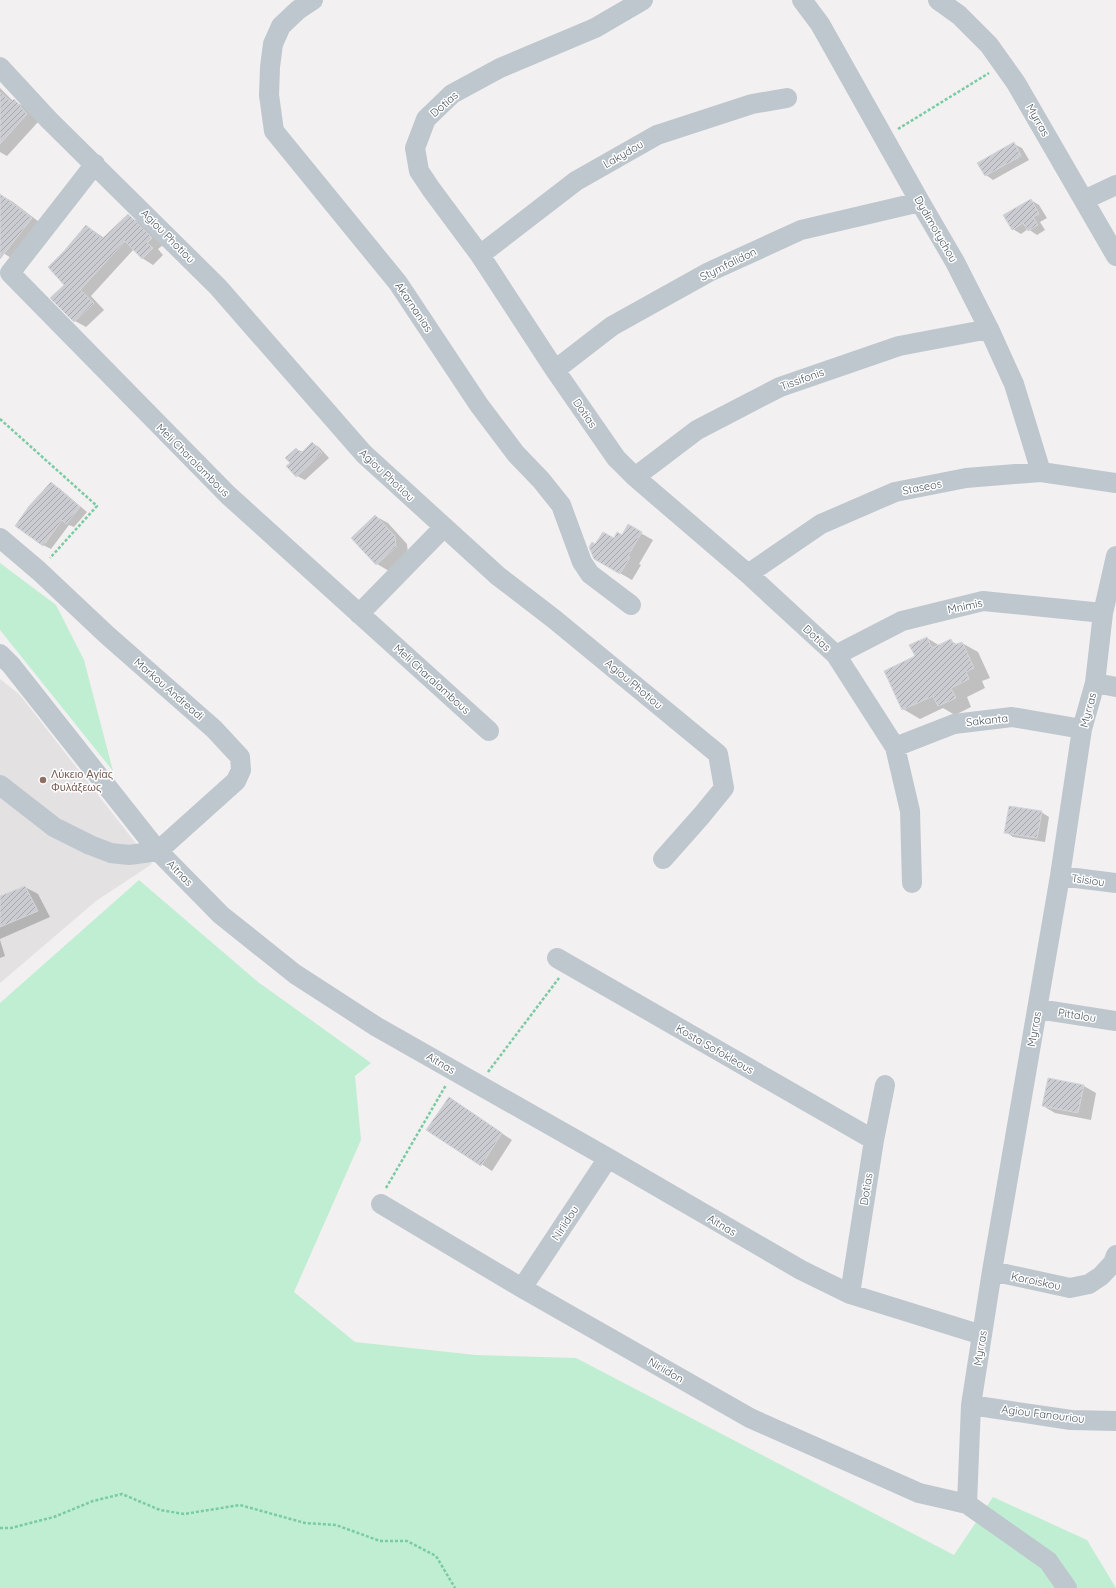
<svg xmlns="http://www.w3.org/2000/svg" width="1116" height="1588" font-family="Quicksand,sans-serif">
<defs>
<pattern id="building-hatch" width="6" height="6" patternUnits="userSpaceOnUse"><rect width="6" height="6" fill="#caccd2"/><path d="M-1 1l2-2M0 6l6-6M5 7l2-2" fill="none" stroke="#a6a8ae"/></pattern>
</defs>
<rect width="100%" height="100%" fill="#f2f0f0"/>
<path fill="#e3e1e2" d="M0,679L20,695L152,864L96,901L0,983Z"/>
<path fill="#c0eed2" d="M0,563L56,605L84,660L113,771L0,630Z
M139,880L258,982L371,1063L355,1076L361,1140L294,1292L355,1342L476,1355L576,1358L954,1555L993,1497L1087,1540L1116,1588H0V1003Z"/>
<path fill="#0003" d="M0,88L13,101L26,107L39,121L7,156L0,152Z
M1014,144L1022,148L1029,160L993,180L986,175Z
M1,195L13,202L43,225L16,261L0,251Z
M1031,200L1039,205L1047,218L1040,222L1045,230L1037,235L1028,229L1021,234L1013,229Z
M128,216L139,222L163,245L158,249L163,255L153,265L142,258L134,249L91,296L104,310L86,327L75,321L66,285L87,226L104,238Z
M313,443L320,448L329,458L305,480L297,476L291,463L296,449L303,452Z
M51,484L59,488L87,512L74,527L69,525L51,549L43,545Z
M375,516L388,523L407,544L408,554L389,571L377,564Z
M628,526L653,540L639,564L641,565L632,580L594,558L596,546L622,536Z
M927,638L940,646L951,641L958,645L962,643L978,652L990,678L982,681L985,688L967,697L971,707L955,715L943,708L920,719L903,709L916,657Z
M1041,812L1049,817L1045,842L1013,837L1006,832Z
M25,887L38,894L50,917L0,939V897Z
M0,940L5,956L0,958Z
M1084,1086L1096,1093L1091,1120L1055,1113L1043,1106Z
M460,1105L512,1140L492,1171L428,1129Z"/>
<path fill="url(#building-hatch)" stroke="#d4d6db" d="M0,92L11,102L14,99L27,114L0,144Z
M1014,142L1021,156L985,176L977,163Z
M0,194L32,218L0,259Z
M1031,199L1039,214L1033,217L1038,225L1028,231L1023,223L1012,230L1003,215Z
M128,214L152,238L147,243L153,248L142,259L125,241L80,290L94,303L74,322L50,298L64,285L48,267L64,251L86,225L102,239Z
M312,442L322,453L296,477L286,466L290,463L285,458L296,448L301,453Z
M51,482L80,507L66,524L62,520L43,546L15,526L29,506Z
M375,515L395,536L396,547L376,565L351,538Z
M628,524L642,532L628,556L630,557L620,574L594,559L589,547L592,542L595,544L603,532L614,538L617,532L622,535Z
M927,637L932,648L951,639L954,645L962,642L974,668L966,672L969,679L951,688L956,698L938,706L933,696L902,710L884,671L915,656L909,645Z
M1009,806L1042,811L1037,838L1004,833Z
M25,886L38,911L0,927V896Z
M1048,1078L1084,1085L1078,1113L1042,1106Z
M449,1097L502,1133L481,1166L426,1130Z"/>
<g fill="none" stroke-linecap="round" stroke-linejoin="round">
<path stroke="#79cba3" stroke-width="2.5" stroke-dasharray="3 2" stroke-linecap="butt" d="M898,129L989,73
M0,419L97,506L50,558
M488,1072L559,978
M386,1188L446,1085
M0,1528H11L54,1517L93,1501L122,1494L160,1510L184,1514L240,1505L305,1523L336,1525L380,1541H407L436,1556L455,1588"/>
<path stroke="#bec7ce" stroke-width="20" d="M313,0L298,10L281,26L273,44L270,67L269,95L274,131L398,283L479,405L516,454L541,480L561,505L582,562L590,574L631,605
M643,0L595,28L500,68L452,94L426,119L415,148L419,171L431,189L480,255L555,370L616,458L635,477L748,574L836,655L895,747L910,811L912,883
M802,0L820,24L920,202L955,262L989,329L1014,384L1041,472
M938,0L959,15L989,45L1016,83L1116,256
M0,67L49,120L218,287L364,454L498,576L554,619L718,754L724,788L702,815L663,859
M95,164L10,273L228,495L489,731
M1084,200L1116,185
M480,255L576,181L657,135L752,104L787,98
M555,370L612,326L709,272L801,230L920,202
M635,477L697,430L780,387L899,346L989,329
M0,538L39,571L107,635L214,729L240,757L241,770L236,781L158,851L129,855L111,853L90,845L54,827L0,785
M748,574L821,524L895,492L966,478L1041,472L1116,483
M359,614L444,527
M0,654L11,665L158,851L221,915L295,974L377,1027L608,1158L801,1270L850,1294L982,1335
M836,655L902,621L983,601L1103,613
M1095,683L1116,687
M895,747L954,724L1012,717L1082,729
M1060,876L1116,883
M557,958L874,1140
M1038,1009L1116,1021
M381,1204L522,1288L750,1418L919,1493L967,1504L1048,1561L1067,1588
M992,1271L1070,1288L1089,1284L1101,1276L1113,1263L1116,1255
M522,1288L608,1158
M850,1294L874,1140L885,1085
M971,1405L1071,1420L1116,1421
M967,1504L971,1405L992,1271L1060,876L1082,729L1095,683L1103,613L1116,556"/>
</g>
<circle fill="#8d6e63" stroke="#fff" stroke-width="1.5" cx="43" cy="780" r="4"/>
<g text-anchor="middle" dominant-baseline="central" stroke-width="3" stroke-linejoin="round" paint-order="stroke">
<g font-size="11" fill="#48535d" stroke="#fff">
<text transform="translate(444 104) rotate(-41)">Dotias</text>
<text transform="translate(1038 120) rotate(60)">Myrras</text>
<text transform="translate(623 154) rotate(-30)">Lakydou</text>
<text transform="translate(936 229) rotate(60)">Dydimotychou</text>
<text transform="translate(168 236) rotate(45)">Agiou Photiou</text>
<text transform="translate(728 264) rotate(-26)">Stymfalidon</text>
<text transform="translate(414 307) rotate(56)">Akarnanias</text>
<text transform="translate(802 379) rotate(-20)">Tissifonis</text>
<text transform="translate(585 413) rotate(55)">Dotias</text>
<text transform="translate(193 460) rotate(45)">Meli Charalambous</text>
<text transform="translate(387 475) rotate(43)">Agiou Photiou</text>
<text transform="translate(922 487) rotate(-11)">Staseos</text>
<text transform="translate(965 606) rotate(-12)">Mnimis</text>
<text transform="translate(817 638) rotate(43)">Dotias</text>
<text transform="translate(432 679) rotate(42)">Meli Charalambous</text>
<text transform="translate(634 684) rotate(40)">Agiou Photiou</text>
<text transform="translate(169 689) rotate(41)">Markou Andreadi</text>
<text transform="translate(1088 710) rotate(-75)">Myrras</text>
<text transform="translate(987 720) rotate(-6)">Sakanta</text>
<text transform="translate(180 873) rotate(46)">Aitnas</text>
<text transform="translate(1088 880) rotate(8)">Tsisiou</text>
<text transform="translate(1077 1015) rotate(9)">Pittalou</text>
<text transform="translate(1034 1029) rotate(-80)">Myrras</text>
<text transform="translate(715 1049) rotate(30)">Kosta Sofokleous</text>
<text transform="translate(441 1063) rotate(30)">Aitnas</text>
<text transform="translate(866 1189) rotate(-81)">Dotias</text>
<text transform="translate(565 1223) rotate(-57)">Niriidou</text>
<text transform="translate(722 1225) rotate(30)">Aitnas</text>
<text transform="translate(1036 1281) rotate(12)">Koroiskou</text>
<text transform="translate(980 1348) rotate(-81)">Myrras</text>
<text transform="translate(666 1370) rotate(30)">Niriidon</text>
<text transform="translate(1043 1414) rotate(7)">Agiou Fanouriou</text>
</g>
<g font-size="11" fill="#785e54" stroke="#fff" text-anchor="start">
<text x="51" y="774">Λύκειο Αγίας<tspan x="51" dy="13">Φυλάξεως</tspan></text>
</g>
</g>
</svg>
